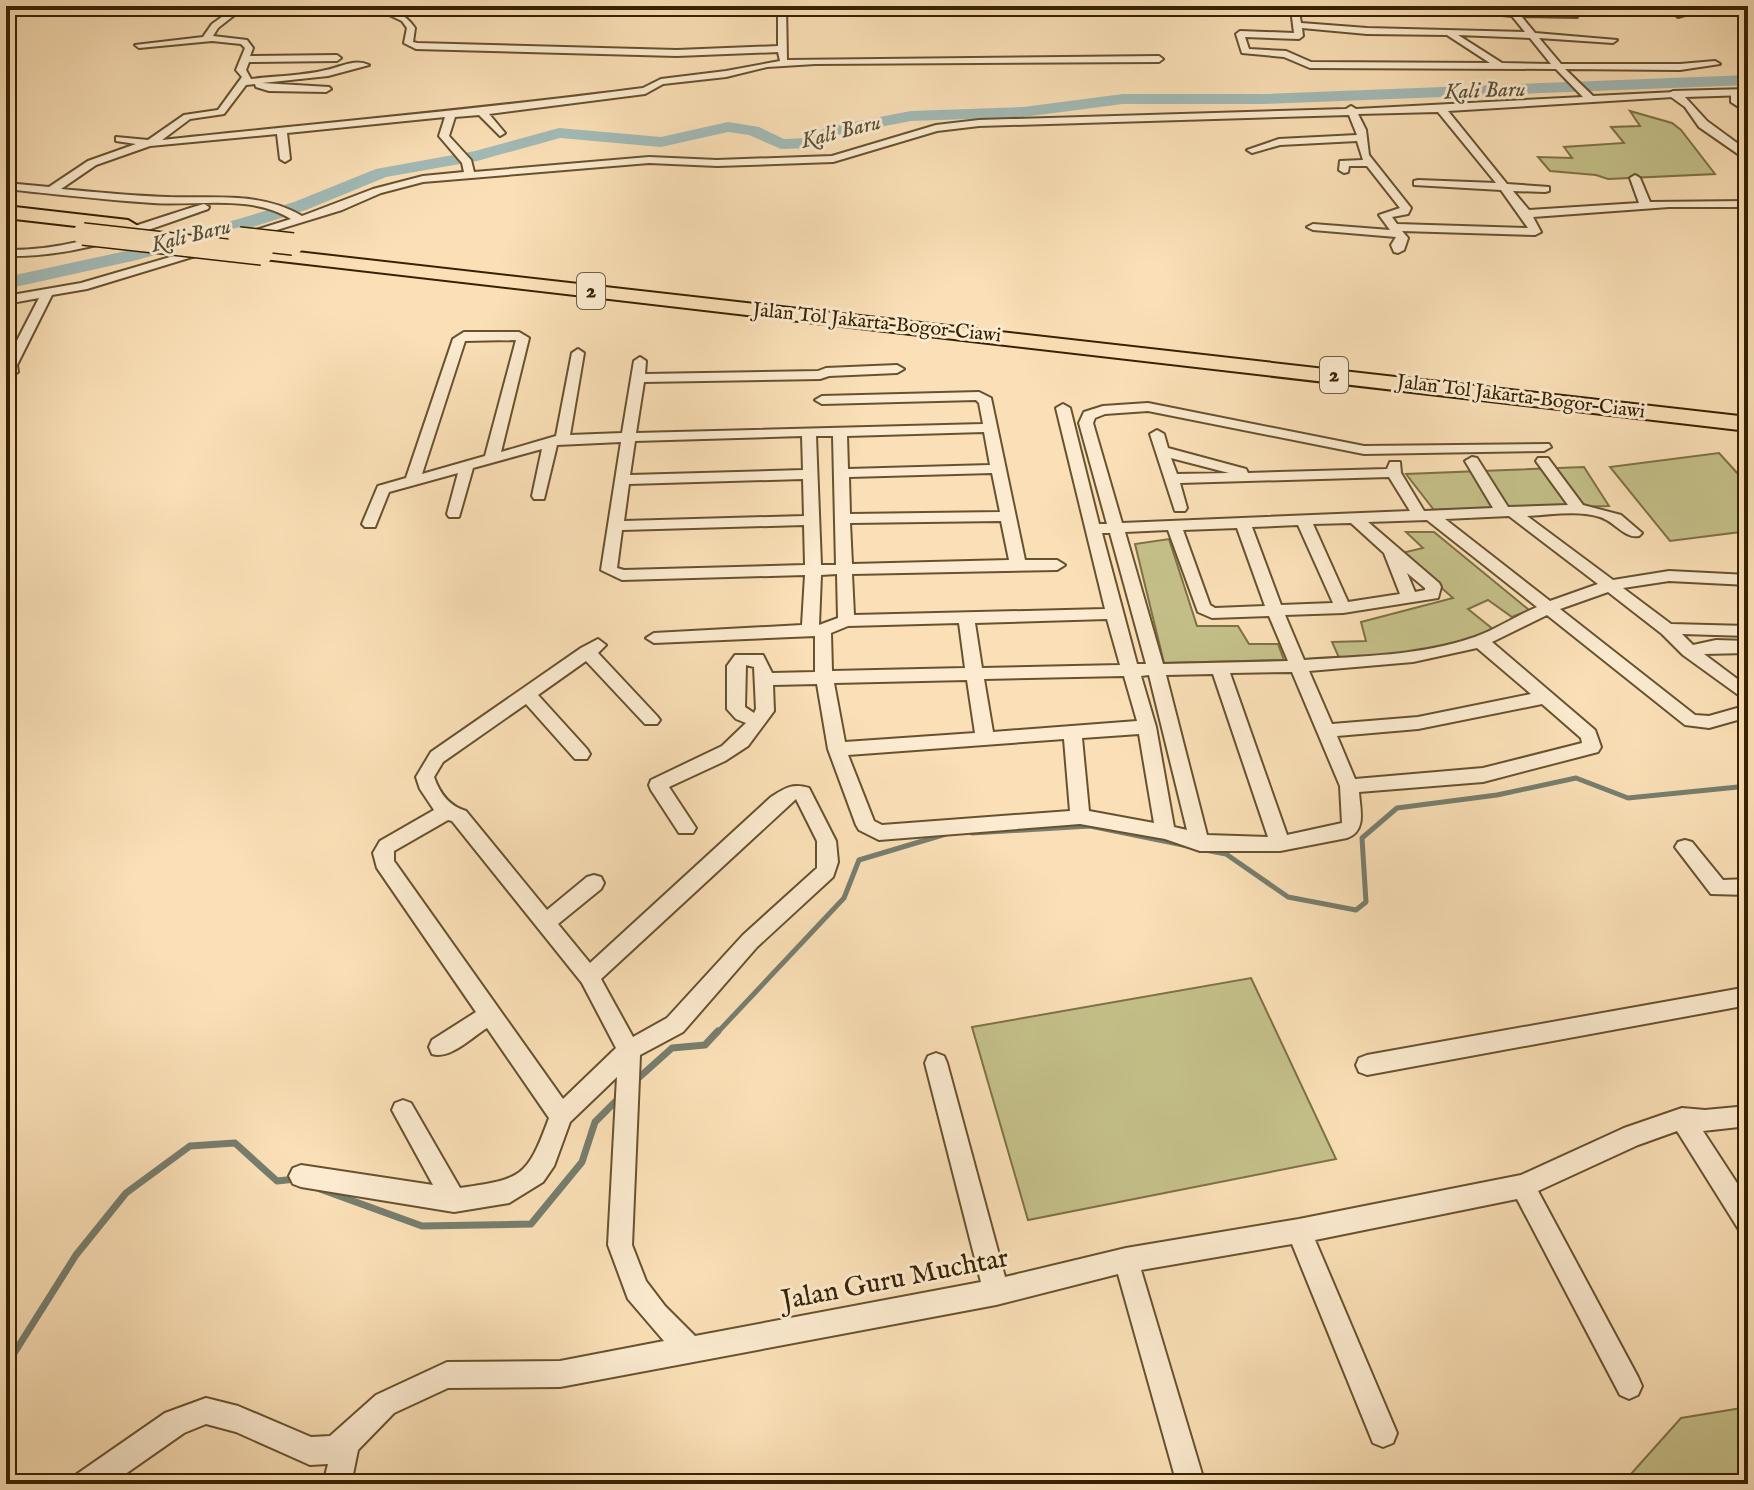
<svg xmlns="http://www.w3.org/2000/svg" width="1754" height="1490" font-family="'IM FELL English',serif">
<rect width="100%" height="100%" fill="#fbe0b7"/>
<filter id="stains"><feTurbulence type="fractalNoise" baseFrequency=".0025" numOctaves="4"/><feColorMatrix values="0 0 0 0 .2 0 0 0 0 .09 0 0 0 0 .02 0 0 0 .5 -.17"/></filter>
<radialGradient id="worn" r=".72"><stop offset=".6" stop-color="#630" stop-opacity="0"/><stop offset="1" stop-color="#630" stop-opacity=".3"/></radialGradient>
<path fill="#c5c18a" stroke="#7e7246" stroke-width="2" d="M1630,111L1672,123L1681,130L1715,174L1608,179L1596,175L1550,171L1538,157L1572,158L1564,147L1624,143L1611,127L1640,126Z
M1719,453L1748,485V531L1670,541L1610,467Z
M1584,467L1609,506L1434,510L1406,474Z
M1406,532H1434L1529,610L1512,617L1488,600L1468,609L1494,630C1446,650 1392,656 1340,660L1332,642L1366,641L1361,622L1453,598L1402,553L1423,548Z
M1169,539L1197,626H1238L1249,644H1278L1284,660L1164,663L1135,544Z
M1251,978L1336,1159L1028,1220L972,1027Z
M1748,1407V1484H1622L1681,1418Z"/>
<g fill="none" stroke-linecap="round" stroke-linejoin="round">
<path stroke="#777e6f" stroke-width="5" d="M972,833L1090,826L1188,846
M1205,850L1226,854L1288,897L1356,910L1366,902L1362,838L1397,808L1497,795L1576,778L1628,798L1748,786
M717,1033L844,898L859,860L946,834"/>
<path stroke="#777e6f" stroke-width="7" d="M634,1082L672,1048L705,1045L718,1031
M320,1189L422,1226L531,1224L582,1162L595,1122L619,1098
M6,1366L76,1255L126,1193L190,1146L235,1143L277,1181L296,1179"/>
<path fill="#a2bbb8" fill-rule="evenodd" d="M1748,75V85L1263,104H1123L1023,117L911,121L838,135L812,148L781,149L749,135L728,132L661,147L560,138L477,161L386,177L306,210L256,226L137,260L6,289V277L126,251L242,218L294,202L376,169L475,151L559,128L661,137L728,122L759,127L784,139L808,138L827,127L911,111L1023,107L1123,94H1263Z"/>
<g stroke="#67522f" stroke-width="4">
<path id="minor" d="M237,6H246L218,28L213,36L247,40L253,48L250,56L337,55L341,58L337,61L249,62L246,70L251,79C275,76 302,76 326,70C341,67 355,58 369,65L328,76L262,83L329,87L331,89L326,92L269,91L256,87L255,84L246,85L224,114L190,119L162,140C323,123 483,109 643,88L661,79L726,71L780,61L778,52L677,56L416,49L404,43L407,28L402,21L370,6C388,6 405,13 415,28L413,42L417,43L677,50L778,46V6H786L787,60L1159,56L1163,59L1159,62L815,64L767,67L726,77L663,84L645,94L489,114L505,133L500,136L479,115L455,117L449,136L471,160L474,172L649,157L717,160L832,156L936,125L979,120L1346,109L1351,106L1356,109L1583,97L1556,69L1310,68L1284,57L1242,53L1236,34L1240,31L1294,33L1291,9L1253,6H1298L1301,23L1367,28L1525,32L1512,16L1470,12L1474,9L1507,10L1504,6H1512L1516,11L1574,12L1577,17L1521,16L1535,33L1617,40L1613,43L1539,38L1561,64H1680L1715,61L1720,64L1680,70L1565,69L1593,96L1676,92V96L1673,97L1448,111L1507,184L1549,187V191L1545,192L1513,191L1529,210L1639,203L1630,178L1635,175L1640,178L1650,202L1748,201V207H1669L1533,217L1541,232L1535,235L1402,231L1408,238L1404,250L1398,253L1394,252L1391,245L1396,237L1313,230L1307,227L1313,224L1390,230L1379,215L1400,208L1367,166H1349L1348,172L1344,173L1339,170L1340,161L1363,160L1357,141L1280,145L1252,153L1247,150L1279,139L1357,135L1349,115L979,126L937,131L833,162L717,166L649,163L423,182L381,193L342,210L244,240L240,239V235L291,219C251,194 198,206 153,203C104,200 55,194 6,189V183L49,187L88,161L136,144L116,141V137L148,140L184,115L218,110L242,77L236,70L245,48L241,44L212,41L139,48L135,45L203,37L212,24ZM1302,28L1367,34L1447,35L1490,63L1311,62L1286,51L1249,49L1245,37L1299,39L1303,36ZM1458,35L1530,38L1551,64L1502,63ZM1438,112L1496,183L1418,180L1414,181V185L1501,190L1528,228L1397,224L1392,217L1408,214L1411,208L1369,155L1366,130L1358,114ZM445,117L439,136L462,163L464,172L423,176L373,189L302,216C260,191 213,199 167,197C132,196 96,192 61,189L96,165L150,146L277,134L280,159L285,162L290,159L287,133Z
M491,6H499L493,14H487Z
M1413,6H1421L1422,11L1415,13Z
M1665,6H1674L1685,15L1678,17Z
M1705,6L1748,9V13L1709,8Z
M1731,90H1737L1739,99L1748,106V113L1731,102Z
M204,204L209,207L208,209C143,232 76,258 6,256V250C77,251 138,223 204,204Z
M208,246L214,249L212,251L87,289L52,295L17,365L18,372L11,376L6,374V362L39,298L6,304V296L81,283Z
M464,332H519L529,338L501,452L556,436L572,353L578,349L584,353L570,435L622,433L634,361L640,357L646,361L645,374L818,371L826,368L897,365L904,369L897,373L829,376L820,379L644,382L636,433L983,424L979,403L976,400L822,404L815,400L822,396L979,392L991,398L1025,560H1057L1065,565L1057,570L852,574L854,615L1105,609L1056,408L1063,404L1070,408L1099,524H1107L1079,423L1084,412L1103,406L1148,403L1364,446L1549,444L1551,447L1544,451L1364,454L1148,411L1105,414L1095,418L1093,423L1122,523L1410,511L1389,477L1180,483L1187,508L1185,511H1175L1150,434L1157,430L1164,434L1168,448L1246,469L1248,473L1387,469L1390,462H1400L1401,473L1424,511L1493,508L1465,461L1472,457L1477,458L1508,507L1568,505L1536,461L1538,458H1548L1583,505L1621,515L1642,533L1639,536C1625,539 1614,521 1600,517C1577,510 1551,515 1527,516L1613,580L1669,571L1748,575V585L1669,581L1623,588L1671,624L1748,626V636L1682,634L1693,645L1716,640L1748,641V653L1704,654L1748,687V702L1683,655L1662,634L1608,592L1560,609L1695,715L1709,716L1748,705V717L1709,728L1685,725L1547,615L1492,642L1595,730L1601,747L1598,752L1483,782L1359,792C1360,809 1367,831 1347,838L1280,851H1200L1165,839L1080,824L879,840L859,830L856,825L828,749L817,684L773,685L774,711L748,746L725,761L669,787L696,828L693,833H679L651,790L649,785L651,780L722,746L746,723L736,719L727,709V666L735,655H763L772,673L815,672V636L654,643L646,638L654,633L802,625L805,575L622,580L601,570L621,442L557,445L544,499H534L532,496L542,449L473,468L459,517H449L447,514L458,473L389,492L375,527H365L362,524L378,486L406,478L453,339ZM516,340L485,456L422,474L465,341ZM984,432L990,465L848,469L847,436ZM802,436L803,470L630,475L635,441ZM816,436H833L836,565H821ZM1171,458L1229,473L1177,474ZM992,473L1000,512L850,514L849,477ZM803,479L804,516L624,521L629,484ZM1509,516L1598,584L1550,601L1445,519ZM1427,520L1537,607C1516,616 1497,629 1475,637C1421,656 1361,656 1304,660L1285,615L1343,613L1438,598L1441,587L1439,583L1368,522ZM1001,521L1009,560L852,564L850,523ZM1351,523L1384,553L1400,594L1348,602L1313,524ZM804,525L805,565L624,570L617,568L622,530ZM1298,525L1333,603L1281,605L1252,527ZM1237,528L1265,606L1215,608L1210,605L1183,530ZM1168,530L1198,612L1212,618L1269,616L1288,661L1163,664L1125,532ZM1102,533H1110L1146,664H1137ZM1407,573L1425,588V590L1415,592ZM837,574L838,618L819,625L821,575ZM1107,619L1120,665L982,668L975,623ZM959,623L965,668L832,671L831,633L848,626ZM1477,648L1531,694L1418,717L1332,724L1309,671L1413,662ZM746,665L754,667L756,709L754,713L745,707ZM1292,672L1340,786L1342,823L1287,835L1230,673ZM1213,674L1268,837L1207,835L1166,675ZM1149,675L1187,830L1174,827L1156,727L1141,676ZM1124,676L1137,721L993,732L984,679ZM967,680L975,733L845,742L834,683ZM1542,704L1581,738L1582,743L1483,768L1355,779L1337,736L1418,729ZM1139,734L1154,823L1089,811L1082,738ZM1064,739L1070,811L882,825L874,821L848,755Z
M598,639L606,645L598,653L657,716L660,720L657,724H645L586,661L538,695L587,749L590,754L587,759H575L526,704L443,762L434,777C440,794 449,806 466,811L547,910L587,877L594,875L601,877L604,883L601,889L558,924L590,963L771,797C785,788 792,783 809,788L836,841L838,862L833,877L757,947L683,1032L640,1055L632,1245L646,1281L665,1306L695,1336L981,1282L925,1063L928,1056L936,1053L944,1056L947,1063L1005,1277L1126,1248L1299,1219L1521,1175L1624,1128L1682,1108L1705,1110L1748,1106V1126L1703,1131L1748,1200V1234L1739,1230L1677,1131L1638,1145L1538,1191L1638,1377L1642,1386L1638,1395L1629,1399L1620,1395L1517,1199L1315,1240L1397,1433L1393,1443L1383,1447L1373,1443L1292,1244L1141,1270L1205,1484H1177L1118,1274L996,1305L560,1387L448,1388L394,1413L358,1450L351,1484H323L328,1464L310,1465L236,1432L206,1424L184,1433L111,1484H73L77,1474L165,1413L206,1398L238,1406L311,1437L330,1436L376,1395L447,1362L560,1361L664,1341L628,1299L608,1245L617,1077L570,1122L554,1166L543,1182L509,1203L454,1212L301,1187L293,1184L289,1176L293,1168L301,1165L433,1185L392,1110L395,1103L403,1100L411,1103L460,1188C522,1179 527,1178 549,1118L487,1028C472,1037 450,1060 432,1054L429,1047L432,1040L476,1012L377,868L373,853L380,841L434,810L420,789L416,777L431,752L581,648ZM796,799L817,841V868L743,935L667,1018L633,1037L601,979ZM448,820L452,821L582,983L616,1048L563,1099L394,861V851Z
M1685,840L1692,842L1723,880L1748,879V895L1711,894L1675,847L1678,842Z
M1748,987V1005L1367,1075L1359,1072L1356,1065L1359,1058L1367,1055Z"/>
</g>
<g stroke="#67522f" stroke-width="4">
<path id="tertiary" d="M1748,89V95L1685,97L1707,121L1748,151V161L1699,127L1685,107L1667,94L1673,91Z"/>
</g>
<g stroke="#362202" stroke-width="4">
<path id="motorway" d="M6,206L128,220L138,226L128,232L6,218Z
M262,248L1748,417V431L255,258L252,254Z"/>
</g>
<use href="#minor" fill="#fcebd0" fill-rule="evenodd"/>
<use href="#tertiary" fill="#fcebd0" fill-rule="evenodd"/>
<use href="#motorway" fill="#fbe0b7" fill-rule="evenodd"/>
<g stroke="#362202" stroke-width="24" stroke-linecap="butt">
<path id="motorway-bridge" d="M83,234L262,254
M239,238L293,244"/>
</g>
<use href="#motorway-bridge" stroke="#fbe0b7" stroke-width="21"/>
</g>
<g text-anchor="middle" dominant-baseline="central" stroke-width="6" stroke-linejoin="round" paint-order="stroke">
<g font-size="20" fill="#362202" stroke="#fcebd0">
<text transform="translate(877 323) rotate(6)">Jalan Tol Jakarta–Bogor–Ciawi</text>
<text transform="translate(1521 397) rotate(7)">Jalan Tol Jakarta–Bogor–Ciawi</text>
</g>
<g font-size="22" font-style="italic" fill="#565039" stroke="#fcebd0">
<text transform="translate(1485 91) rotate(-2)">Kali Baru</text>
<text transform="translate(841 132) rotate(-14)">Kali Baru</text>
<text transform="translate(191 236) rotate(-14)">Kali Baru</text>
</g>
<g fill="#fcebd0" stroke="#715e40" stroke-width="2">
<rect x="577" y="273" width="28" height="36" rx="6"/>
<rect x="1320" y="357" width="28" height="36" rx="6"/>
</g>
<g font-size="22" font-weight="bold" fill="#362202">
<text x="591" y="291">2</text>
<text x="1334" y="375">2</text>
</g>
<g font-size="28" fill="#362202" stroke="#fcebd0">
<text transform="translate(895 1280) rotate(-11)">Jalan Guru Muchtar</text>
</g>
</g>
<rect width="1754" height="1490" fill="none" stroke="#fbe0b7" stroke-width="32"/>
<rect x="8" y="8" width="1738" height="1474" fill="none" stroke="#362202" stroke-width="4"/>
<rect x="16" y="16" width="1722" height="1458" fill="none" stroke="#362202" stroke-width="2"/>
<rect width="100%" height="100%" filter="url(#stains)"/>
<rect width="100%" height="100%" fill="url(#worn)"/>
</svg>
